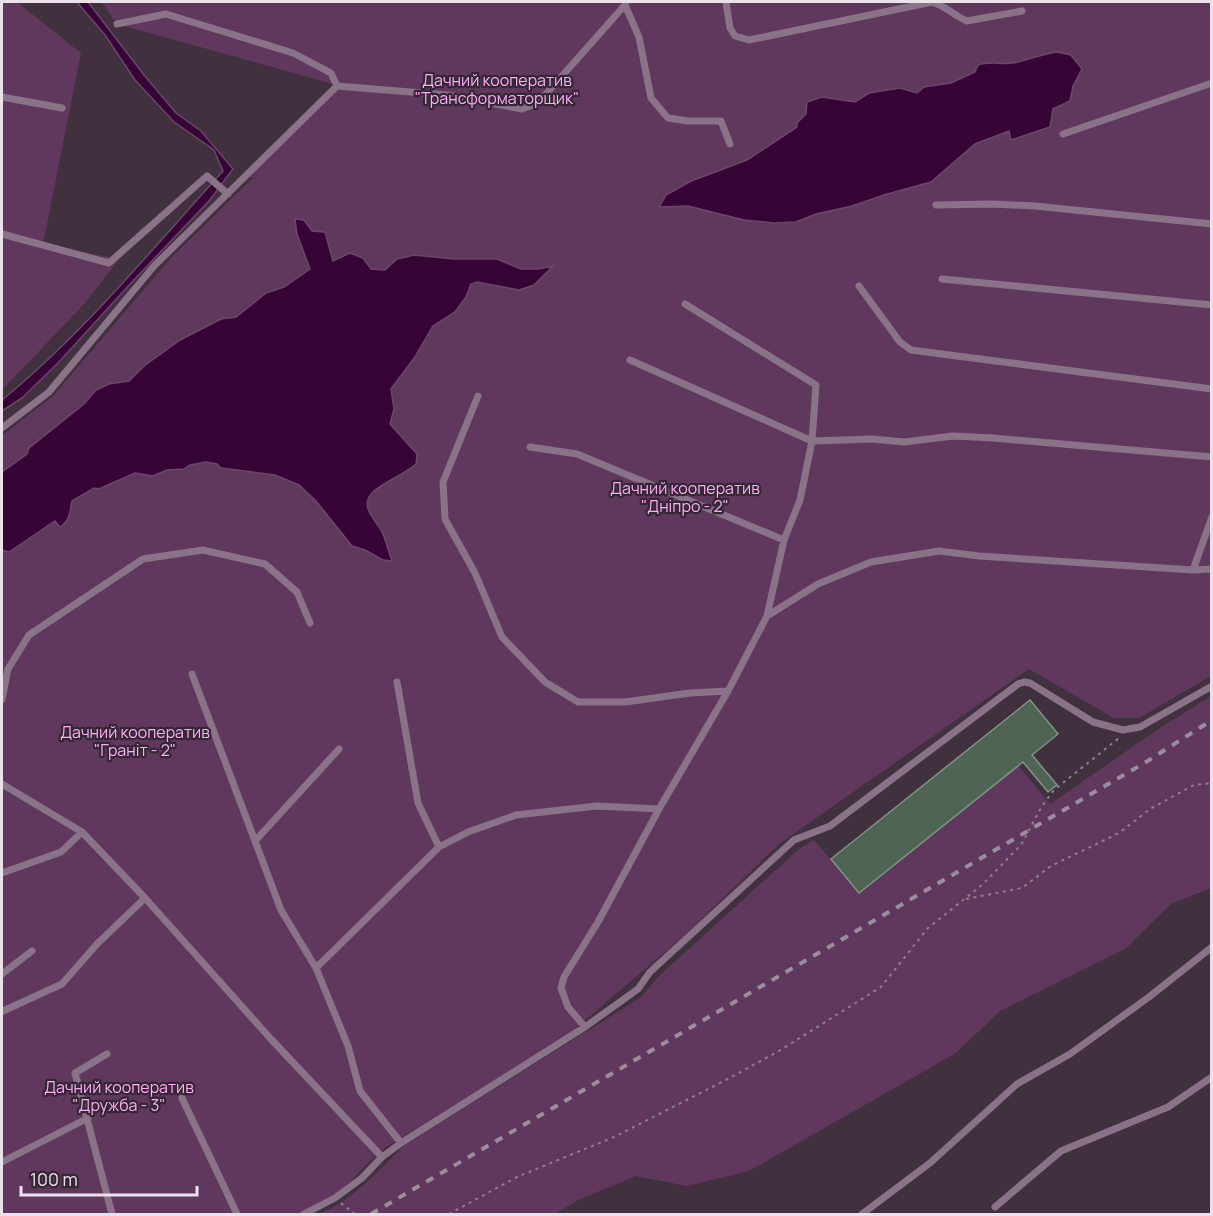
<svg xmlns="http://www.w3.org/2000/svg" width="1213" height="1216" font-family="Manrope,sans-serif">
<rect width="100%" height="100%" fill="#41313f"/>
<path fill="#60385e" d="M2,2H17L81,53L43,244L119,259L85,303L2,390Z
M97,2H1211V676L1139,718H1114L1029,669L779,844L686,934L555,1046L386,1147L362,1169L337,1196L304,1214H2V436L54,395L170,259L253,178L245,177L337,85L117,24L103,4Z
M1211,696V888L1171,904L1125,949L1000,1011L956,1053L749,1171L687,1186L636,1176L578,1200L555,1214H320L341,1203L364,1185L405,1145L640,998L659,976L799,849L814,840L856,889L1015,762L1050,804L1157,730Z"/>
<path fill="#360435" stroke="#6d466c" stroke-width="1.5" d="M77,2H88L144,75L176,113L201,131L233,169L209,201L131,283L58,363L22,398L2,411V400C83,334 153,248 223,171L214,150L174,122L135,80L105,35Z
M1057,52L1071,55L1082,69L1073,86L1070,101L1053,109L1050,127L1011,140L1009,131L975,144L931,182L884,195L852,206L816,214L796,222L774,223L744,220L688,206L659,207L666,195L691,181L747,160L797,127V123L806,114L807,102L822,97L855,102L869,93L900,88L917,93L924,87L951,83L975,72L978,65C992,60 1004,66 1018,62C1031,59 1043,54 1057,52Z
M295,219L304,220L312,231L325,232L333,261L350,253L363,258L371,269L385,270L397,259L414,255L454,259H497L521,269H538L553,266L534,285L519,290L477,282L471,284L466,297L455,312L433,326L415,357L391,389L394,409L390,424L417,454L416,464C403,475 384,482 373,492C359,505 374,519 381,530C386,539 388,551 392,561L383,560L365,550L352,546L316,501L299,485L275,475L221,468L217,464L206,462L190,465L184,469L167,470L153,476L135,473L99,489L94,488L72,501C70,511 70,521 60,527L55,521L9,552L2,550V472L27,454L29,448L84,404L96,390L109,384L129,381L144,366L180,340L221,319L236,317L266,293L284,287L310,269L297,234Z"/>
<path fill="#506455" stroke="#7e9484" stroke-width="1.5" d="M1030,700L1058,734L1032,755L1057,785L1048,792L1023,762L859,893L831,859Z"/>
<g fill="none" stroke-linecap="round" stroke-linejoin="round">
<path stroke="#8d7f8b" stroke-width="2" stroke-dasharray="3 4.5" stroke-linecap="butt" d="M966,899L1022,888L1051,866L1119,833L1150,809L1194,785L1212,783
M341,1203L355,1214
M449,1214L517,1177L614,1137L722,1082L779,1051L881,987L928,928L982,885L1021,845L1042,806L1054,790L1119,738"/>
<path stroke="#8a7288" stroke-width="7" d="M726,2L730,28L735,36L749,40L932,2C945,5 954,16 967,21L1022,11
M625,5L639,37L651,98L668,118L688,121H721L730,144
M117,24L166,14L293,53L331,73L337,86
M2,97L62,108
M1063,134L1212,83
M936,205L992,204L1035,206L1212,224
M2,234L109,263L207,176L228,194
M942,279L1212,305
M859,286L900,342L911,350L1212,389
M685,304L816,385L812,441L800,500L784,540L767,616
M630,360L812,441L872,439L904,442L953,436L993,438L1212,457
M478,396L443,482L445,519L475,573L502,637L545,682L578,702H625L690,693L728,691
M2,428L49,392L154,266L337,86L447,95L522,109L538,103L625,5L626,2
M530,447L577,454L784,540
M1193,570L1212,517
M192,674L281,910L316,968
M397,682L418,803L439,847
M2,699L8,669L29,635L143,559L203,550L265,564L297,592L310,623
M2,784L82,832L145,898L270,1038L382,1157
M256,840L339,749
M2,873L61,852L82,832
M2,974L32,951
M3,1011L62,984L97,944L145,898
M585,1027L568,1007L561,988L564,977L598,922L659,809L728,691L767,616L818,584L871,562L939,551L979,556L1193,570L1212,569
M107,1054L75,1073L112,1214
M182,1098L237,1214
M401,1143L360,1091L348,1046L316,968L439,847L468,832L516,815L597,806L659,809
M2,1162L88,1118
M995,1207L1061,1151L1168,1107L1212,1077
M304,1214L335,1198L362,1178L382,1157L401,1143L585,1027L638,989L650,972L794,840L830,826L1018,684L1024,682L1030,683L1093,722L1123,730L1140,727L1212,686
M862,1214L930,1163L1017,1084L1070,1054L1149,997L1212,947"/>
<path stroke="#9b8e9a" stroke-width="4" stroke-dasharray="8 8" stroke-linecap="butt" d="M371,1214L1146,762L1212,720"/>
</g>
<g text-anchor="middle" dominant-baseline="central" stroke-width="4.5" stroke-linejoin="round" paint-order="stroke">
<g font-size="16" fill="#fcadf6" stroke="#362735">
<text x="497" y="80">Дачний кооператив<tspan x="497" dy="18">"Трансформаторщик"</tspan></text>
<text x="685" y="488">Дачний кооператив<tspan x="685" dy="18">"Дніпро - 2"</tspan></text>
<text x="135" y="732">Дачний кооператив<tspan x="135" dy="18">"Граніт - 2"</tspan></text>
<text x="119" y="1087">Дачний кооператив<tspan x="119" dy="18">"Дружба - 3"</tspan></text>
</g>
</g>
<rect width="1213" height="1216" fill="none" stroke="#ece1eb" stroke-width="6"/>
<path d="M21 1186v9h176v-9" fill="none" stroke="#ece1eb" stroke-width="3"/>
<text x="30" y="1186" font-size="18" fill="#ece1eb" stroke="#362735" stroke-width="4.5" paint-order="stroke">100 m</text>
</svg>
